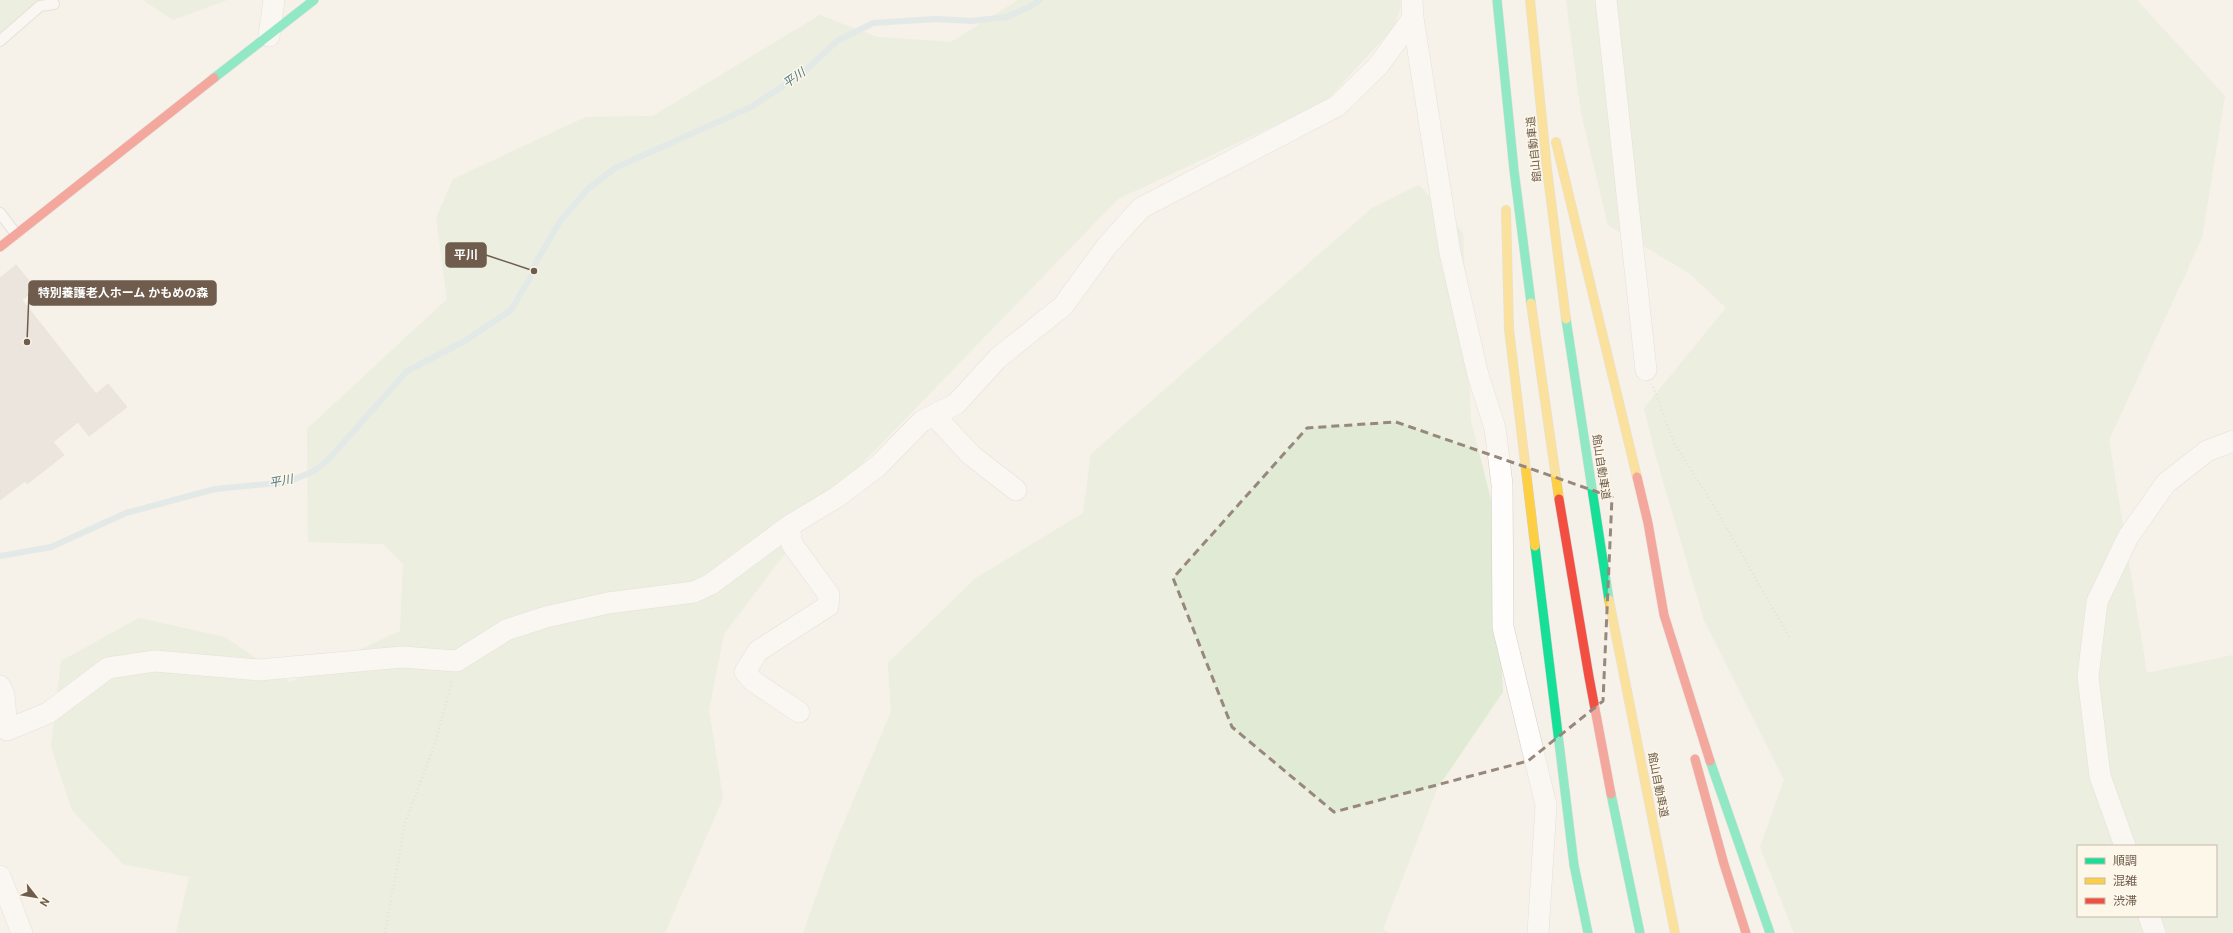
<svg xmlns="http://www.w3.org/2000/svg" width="2233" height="933" font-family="Roboto,'Noto Sans JP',sans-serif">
<rect width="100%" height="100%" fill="#f5f1e9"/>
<path fill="#e0ead5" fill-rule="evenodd" d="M0,0H44L0,43Z
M143,0H227L173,20Z
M1018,0H1402L1395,26L1325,102L1118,199L821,506L724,634L709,710L723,798L665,933H176L189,877L123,864L72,810L51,747L61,661L139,618L225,637L290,682L400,631L403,564L383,544L308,542L307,429L447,299L436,218L453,179L586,117L653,116L820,15L877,37L951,42Z
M1566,0H2137L2225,96L2202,238L2109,440L2147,673L2233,655V933H1794L1760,847L1784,780L1704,620L1656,457L1644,408L1726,308L1689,273L1608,225L1581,113ZM2078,846H2216V916H2078Z
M1419,185L1463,233L1471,421L1493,507L1503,692L1437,789L1383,929L1389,933H803L834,846L891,712L888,663L976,578L1083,513L1091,454L1372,208Z"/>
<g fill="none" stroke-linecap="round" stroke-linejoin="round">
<path stroke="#cce0e3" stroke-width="6" d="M0,556L51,547L126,513L215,489L288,482L314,471L328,460L407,371L465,341L511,310L534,271L536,262L561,220L589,188L615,168L751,107L804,72L837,41L873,23L936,19L971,21L1007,17L1029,7L1040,0"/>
</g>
<path fill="#ded7cf" stroke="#ddd5cc" d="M16,265L36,289L22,300L96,394L108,384L127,407L89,436L78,422L53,442L64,455L27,484L25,481L0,500V278Z"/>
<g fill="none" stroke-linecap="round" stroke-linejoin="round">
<g stroke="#d3cec7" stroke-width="12">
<path id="lane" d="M0,41L40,6L54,4
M0,213L16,234"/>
</g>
<g stroke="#d3cec7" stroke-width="22">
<path id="street" d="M1412,0L1413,18L1450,253L1478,375L1495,428L1502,484L1503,627L1546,805L1538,933
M1606,0L1646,370
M269,36L274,0
M934,415L971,455L1016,490
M789,526L792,544L829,595L828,606L758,651L745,672L753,681L799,712
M0,686L4,695L7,730L48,713L108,668L155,661L259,670L402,657L457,661L506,630L546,617L608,603L694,592L711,584L789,526L837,497L878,466L922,421L956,404L998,358L1063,306L1106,247L1141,208L1337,106L1378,66L1413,18
M2125,846L2100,776L2088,677L2097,602L2128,537L2166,483L2207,451L2233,441
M0,876L22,933
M2149,916L2155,933"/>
</g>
<g stroke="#d4cec7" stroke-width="10">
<path id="fast" d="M1497,0L1514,170L1531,303
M214,78L314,0
M1566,319L1609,600
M1535,546L1574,865L1588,933
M1710,761L1770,933
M1611,794L1640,933"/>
</g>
<g stroke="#d4cec7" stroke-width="10">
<path id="slow" d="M1530,0L1547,169L1566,319
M1556,142L1637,477
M1506,210L1509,329L1535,546
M1531,303L1559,499
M1609,600L1675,933"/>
</g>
<g stroke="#d4cec7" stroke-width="10">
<path id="jam" d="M0,247L214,78
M1637,477L1648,523L1664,615L1710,761
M1559,499L1589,677L1611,794
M1695,759L1724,864L1746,933"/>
</g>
<path stroke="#d6d0ca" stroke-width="2.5" stroke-dasharray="1 3" stroke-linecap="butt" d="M1653,387L1674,443L1719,514L1789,637
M385,933L405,823L435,744L452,681"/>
<use href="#lane" stroke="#fefdfc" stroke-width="10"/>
<use href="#street" stroke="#fefdfc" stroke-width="21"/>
<use href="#fast" stroke="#16e098" stroke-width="9"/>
<use href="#slow" stroke="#ffcf43" stroke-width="9"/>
<use href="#jam" stroke="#f24e42" stroke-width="9"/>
</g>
<path d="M0 0H2233V933H0ZM1396,422L1612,497L1603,701L1528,761L1334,812L1232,727L1173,578L1307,428Z" fill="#f5f1e9" fill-opacity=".55" fill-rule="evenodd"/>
<path fill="none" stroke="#97887b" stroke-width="3" stroke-dasharray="8 5" stroke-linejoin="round" d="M1396,422L1612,497L1603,701L1528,761L1334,812L1232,727L1173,578L1307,428Z"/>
<g text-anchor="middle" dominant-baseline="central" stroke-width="3" stroke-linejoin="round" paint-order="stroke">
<g font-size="11" fill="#6f5c4c" stroke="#fdf7e9">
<text transform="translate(1534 149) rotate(-96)">館山自動車道</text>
<text transform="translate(1601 467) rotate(81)">館山自動車道</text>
<text transform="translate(1658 785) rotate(79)">館山自動車道</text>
</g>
<g font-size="12" font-style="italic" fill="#4c7887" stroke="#fdf7e9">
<text transform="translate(794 78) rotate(-35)">平川</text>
<text transform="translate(281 481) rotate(-11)">平川</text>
</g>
</g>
<path fill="none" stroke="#6f5c4c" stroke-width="1.5" d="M534 271L486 255M27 342L29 293"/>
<g fill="#6f5c4c" stroke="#fdf7e9" stroke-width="1.5">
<circle cx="534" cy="271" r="4"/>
<circle cx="27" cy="342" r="4"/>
</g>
<g fill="#6f5c4c" stroke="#6f5c4c" stroke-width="1.5">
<rect x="446" y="243" width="40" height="24" rx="4"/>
<rect x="29" y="281" width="187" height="24" rx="4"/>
</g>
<g font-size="12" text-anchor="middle" font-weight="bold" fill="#fff">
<text x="466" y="259">平川</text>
<text x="123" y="297">特別養護老人ホーム かもめの森</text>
</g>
<rect x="2077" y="845" width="140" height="72" fill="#fdf7e9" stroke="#c4b9aa"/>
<rect x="2085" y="858" width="20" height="6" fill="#16e098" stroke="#c4b9aa"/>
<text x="2113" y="865" font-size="12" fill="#6f5c4c">順調</text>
<rect x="2085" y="878" width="20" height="6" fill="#ffcf43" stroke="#c4b9aa"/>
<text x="2113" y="885" font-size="12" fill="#6f5c4c">混雑</text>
<rect x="2085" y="898" width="20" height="6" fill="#f24e42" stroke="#c4b9aa"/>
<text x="2113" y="905" font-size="12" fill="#6f5c4c">渋滞</text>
<g transform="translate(36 897) rotate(121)" stroke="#fdf7e9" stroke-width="3" paint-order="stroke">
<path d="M0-3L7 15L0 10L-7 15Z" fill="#6f5c4c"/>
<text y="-6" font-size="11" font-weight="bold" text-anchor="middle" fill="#6f5c4c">N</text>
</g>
</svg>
